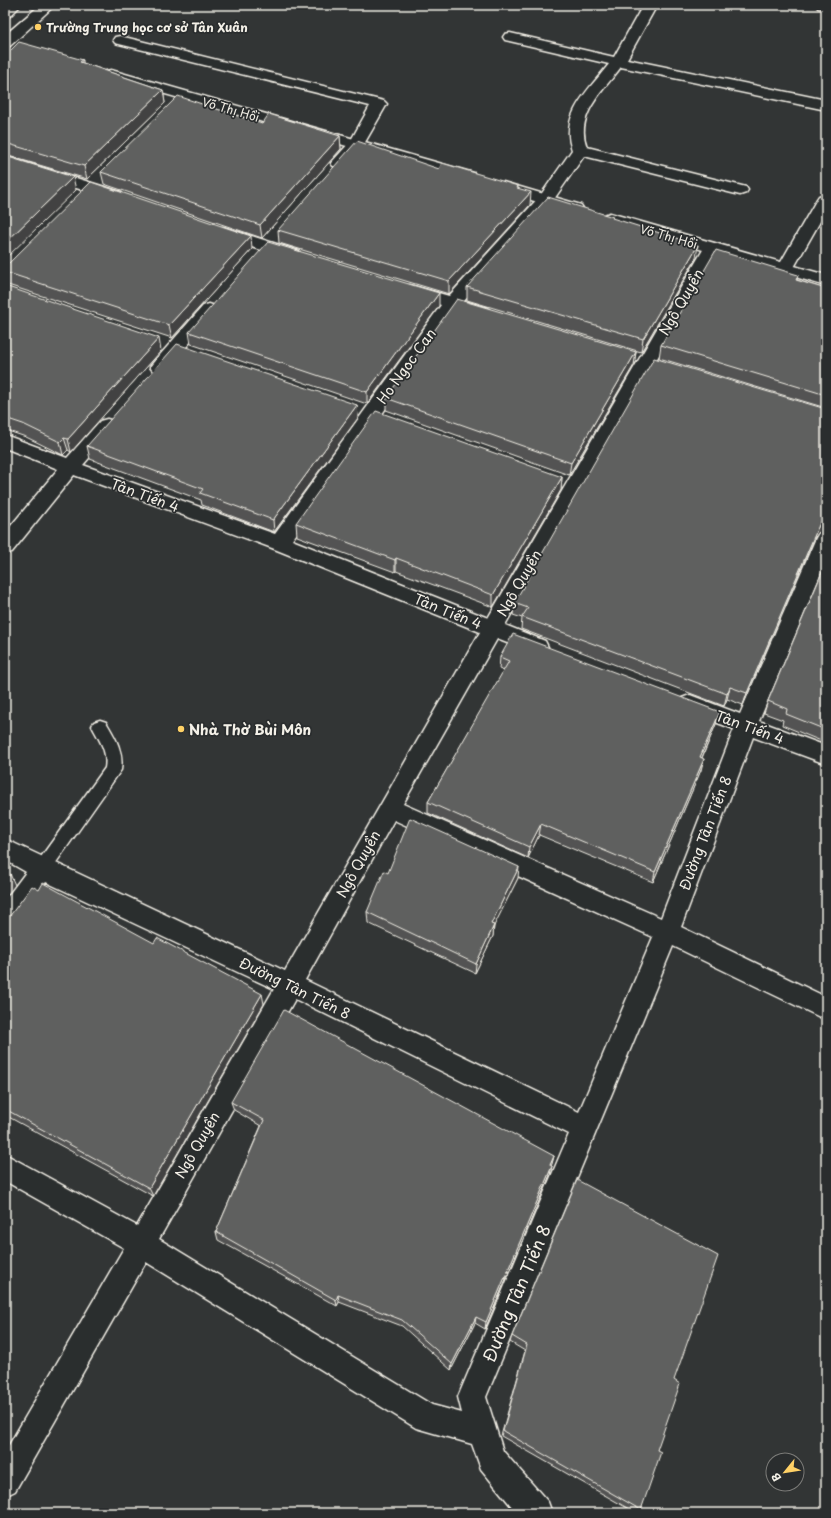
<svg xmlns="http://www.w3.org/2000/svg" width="831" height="1518" font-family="'Playpen Sans',sans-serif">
<rect width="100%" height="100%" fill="#323535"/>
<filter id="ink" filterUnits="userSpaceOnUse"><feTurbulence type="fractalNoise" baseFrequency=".025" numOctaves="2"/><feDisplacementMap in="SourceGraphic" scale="8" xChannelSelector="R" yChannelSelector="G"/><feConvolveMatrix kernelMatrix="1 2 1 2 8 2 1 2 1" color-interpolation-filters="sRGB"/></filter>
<g filter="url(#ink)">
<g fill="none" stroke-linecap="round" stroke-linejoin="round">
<g stroke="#f4f1e8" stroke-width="3">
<path id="lane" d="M100,720L106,722C115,737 124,751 121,770L48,874L42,876L36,874L34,869L36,864L105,768C108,751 99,740 92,726L94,722Z"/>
</g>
<g stroke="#f4f1e8" stroke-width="3">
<path id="street" d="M643,5H657L627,59L826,100V110L621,67C604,90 574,116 587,147L746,187L748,190L746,193L740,195L584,156L552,202L464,301L488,308L491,312L488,316L482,318L456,310L292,540L488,618L704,248L706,244L712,243L718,244L720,248L505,625L545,641L548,647L545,653L538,655L497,639L403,804L661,918L734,729L682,710L679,704L682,698L690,695L740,714L816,538L819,533L826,531V561L759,721L826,746V764L753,737L681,927L826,997V1020L673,946L486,1397L503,1451L548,1502L552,1513H517L481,1469L472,1444L416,1428L146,1262L15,1491L5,1496V1452L124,1248L5,1181V1154L137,1226L274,989L46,882L13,926L5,929V900L26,872L5,860V839L285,971L480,632L272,548L74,475L12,552L5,554V533L58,469L5,448V435L67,458L100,421L107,419L114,421L116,425L114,429L83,465L275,534L441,305L404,294L401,290L404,286L410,285L449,296L540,196L572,150C559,115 589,90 609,64L505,40L503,37L505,34L510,33L614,57ZM394,820L653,937L579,1112L305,980ZM295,999L569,1134L458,1397L462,1413L432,1405L159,1239Z
M816,5H826V9L818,8Z
M120,36L384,101L387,104L364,144L345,166H333L331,163L350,142L370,106L115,43L113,40L115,37Z
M5,156L121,192L123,195L121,198L115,200L5,166Z
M826,194V211L793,269L791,273L785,274L779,273L777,269L817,199L819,196Z
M223,227L299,251L301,255L299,259L293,260L217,236L215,232L217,228Z
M209,304L215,306L218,310L215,314L165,371L159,373L153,371L150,367L153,363L203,306Z"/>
</g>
<g stroke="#f4f1e8" stroke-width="3">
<path id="secondary" d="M111,70L474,173L476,176L474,179H462L106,77L104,74L106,71Z
M503,182L581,205L583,208L581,211L575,213L497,190L495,187L497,184Z
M610,213L826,275V286L604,221L602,218L604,215Z"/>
</g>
<g stroke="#f4f1e8" stroke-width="3">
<path id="highway" d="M21,5L10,16L5,17L6,5Z
M40,5H55L10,46L5,47V35Z"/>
</g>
<use href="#lane" fill="#2a2d2e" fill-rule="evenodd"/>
<use href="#street" fill="#2a2d2e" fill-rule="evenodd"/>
<use href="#secondary" fill="#2a2d2e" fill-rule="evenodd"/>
<use href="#highway" fill="#2a2d2e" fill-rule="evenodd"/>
</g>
<path fill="#525352" stroke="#f4f1e8" d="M5,56L83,60V63L163,90L165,103L87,179L5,155Z
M262,124L340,136L341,149L262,238L104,184L101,172Z
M439,169L518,186V188L530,205L449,294L279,243L278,230Z
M612,219L696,258L641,352L467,300V287Z
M252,249L172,338L5,284V264Z
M798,275L797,280L826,289V408L659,358L661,345Z
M5,286L161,351L71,452L68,450L63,455L26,437L5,430Z
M439,306L367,404L191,344L189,332Z
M636,352L634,365L569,475L386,410V398Z
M357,405L358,418L274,532L202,505L201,500L90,459L87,446Z
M562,477L561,490L493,607L396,571L395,572L297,536L296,523Z
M819,532L815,537L743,705L727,699L724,706L521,629L522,618L513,615L514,603Z
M826,563V743L782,725L783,720L764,713L768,701Z
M500,657L720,712L716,724L702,758L701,770L653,882L539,835L528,858L428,813V802L504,671L499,669Z
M388,873L518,878L494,925L493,936L475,973L368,923L367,912Z
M5,918L264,1004L153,1196L5,1115Z
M231,1102L554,1156L551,1166L550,1175L485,1329L475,1323L451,1370L402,1326L339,1302L337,1306L218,1240L216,1232L261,1126L234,1110Z
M512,1336L674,1380L657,1450L641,1510L638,1513H636L501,1436L525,1351L510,1342Z"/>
<path fill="#424342" stroke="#f4f1e8" d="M163,90L165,103L87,179L84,166Z
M340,136L341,149L262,238L260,225Z
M73,177L76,190L5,259V243Z
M531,192L530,205L449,294V281Z
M251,236L252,249L172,338L169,325Z
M698,245L696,258L641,352L643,339Z
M439,293V306L367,404V392Z
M159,338L161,351L71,452L68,439Z
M636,352L634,365L569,475L571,463Z
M357,405L358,418L274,532L273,520Z
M64,438L68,450L63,455L60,442Z
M562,477L561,490L493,607V595Z
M826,518V530L819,532L815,537L743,705L747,693L819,525L823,519Z
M396,558V571L395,572V560Z
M730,687L727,699L724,706L727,694Z
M720,712L716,724L697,769L700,757Z
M704,759L701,770L653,882L655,872Z
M541,824L539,835L528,858L529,847Z
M519,867L518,878L490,934L491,924Z
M10,874L15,885L5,898V881Z
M494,925L493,936L475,973L476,964Z
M262,994L264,1004L153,1196L149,1188Z
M554,1156L552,1164L548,1173L550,1165Z
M552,1166L550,1175L485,1329L486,1322Z
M338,1295L339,1302L337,1306L336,1300Z
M476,1317L475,1323L451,1370L452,1364Z"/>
<path fill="#5f605f" stroke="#f4f1e8" d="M19,42L83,60L80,62L163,90L84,166L5,143V56Z
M178,96L262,124L269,114L340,136L260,225L101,172Z
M357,141L439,169L442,163L492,178L518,186L517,188L531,192L449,281L278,230Z
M5,156L73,177L5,243Z
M91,182L251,236L169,325L5,272V264L9,263Z
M548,197L613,217L612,218L698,245L643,339L467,287Z
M268,242L439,293L367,392L189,332Z
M716,250L798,275L796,280L826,289V395L661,345Z
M5,286L159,338L68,439L64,438L60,442L23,424L5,418Z
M457,299L636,352L571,463L386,398Z
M177,344L357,405L273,520L200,493L203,489L87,446Z
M654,358L826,409V518L823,519L819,525L747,693L730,687L727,694L522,617L528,608L514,603Z
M376,411L562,477L493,595L396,558L395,560L296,523Z
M826,563V730L786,714L787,709L768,701Z
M513,634L720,712L700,757L704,759L655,872L541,824L529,847L428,802L509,661L500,657Z
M410,818L519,867L491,924L494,925L476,964L367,912L384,871L388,873Z
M5,872L10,874L5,881Z
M43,883L154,943L157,938L262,994L149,1188L5,1109V918L9,917L32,886L39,890Z
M284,1010L554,1156L550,1165L552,1166L486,1322L476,1317L452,1364L402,1320L338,1295L336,1300L216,1232L264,1120L231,1102Z
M577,1180L718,1256L674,1380L680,1384L657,1450L661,1452L641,1510L503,1431L527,1345L512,1336Z"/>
</g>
<g fill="#ffd166" stroke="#2a2d2e" stroke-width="1.5">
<circle cx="38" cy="27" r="4"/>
<circle cx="181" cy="729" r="4"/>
</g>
<g text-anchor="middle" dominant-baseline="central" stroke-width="3.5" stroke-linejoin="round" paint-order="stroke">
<g font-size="12" font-weight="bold" fill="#f4f1e8" stroke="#2a2d2e" text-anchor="start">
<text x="46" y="27">Trường Trung học cơ sở Tân Xuân</text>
</g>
<g font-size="12" fill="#f4f1e8" stroke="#2a2d2e">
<text transform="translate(231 109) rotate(16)">Võ Thị Hồi</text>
<text transform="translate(669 236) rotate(16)">Võ Thị Hồi</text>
</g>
<g font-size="14" fill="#f4f1e8" stroke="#2a2d2e">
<text transform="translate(681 302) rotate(-60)">Ngô Quyền</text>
<text transform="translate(406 366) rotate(-54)">Ho Ngoc Can</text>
<text transform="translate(145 495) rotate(20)">Tân Tiến 4</text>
<text transform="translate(519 583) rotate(-60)">Ngô Quyền</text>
<text transform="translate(448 611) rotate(22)">Tân Tiến 4</text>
<text transform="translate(750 727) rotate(20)">Tân Tiến 4</text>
<text transform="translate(705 833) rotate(-69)">Đường Tân Tiến 8</text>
<text transform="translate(358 864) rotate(-61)">Ngô Quyền</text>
<text transform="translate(295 988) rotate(26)">Đường Tân Tiến 8</text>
<text transform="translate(197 1145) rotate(-60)">Ngô Quyền</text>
</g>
<g font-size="14" font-weight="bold" fill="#f4f1e8" stroke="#2a2d2e" text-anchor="start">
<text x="189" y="729">Nhà Thờ Bùi Môn</text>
</g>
<g font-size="17" fill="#f4f1e8" stroke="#2a2d2e">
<text transform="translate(516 1293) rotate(-67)">Đường Tân Tiến 8</text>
</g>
</g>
<rect width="831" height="1518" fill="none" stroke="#2a2d2e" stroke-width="20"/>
<rect x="10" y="10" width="811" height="1498" fill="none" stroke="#f4f1e8" stroke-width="1.5" filter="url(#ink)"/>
<g transform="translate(785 1472) rotate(240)"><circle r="19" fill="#2a2d2e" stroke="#7b7b78"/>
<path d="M0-3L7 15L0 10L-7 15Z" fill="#ffd166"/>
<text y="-6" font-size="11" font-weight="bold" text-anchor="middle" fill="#f4f1e8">B</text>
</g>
</svg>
